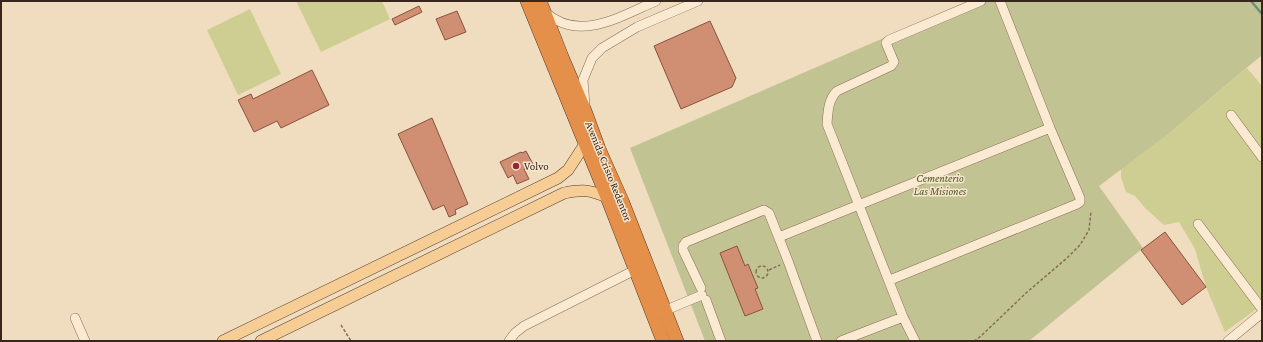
<svg xmlns="http://www.w3.org/2000/svg" width="1263" height="342" font-family="'Crimson Pro',serif">
<rect width="100%" height="100%" fill="#f0dcbf"/>
<path fill="#cece92" d="M296,1H382L390,19L321,52Z
M250,9L281,74L238,95L207,30Z
M1247,68L1262,86V305L1225,332L1206,287L1195,249L1179,222L1164,225L1145,208L1135,196L1126,192L1121,177V169L1167,135Z"/>
<path fill="#c2c392" d="M969,1H1262V55L1167,135L1099,186L1143,248L1029,341H705L630,148Z"/>
<g fill="none" stroke-linecap="round" stroke-linejoin="round">
<path stroke="#699082" stroke-width="2.5" d="M1251,1L1262,14"/>
</g>
<path fill="#d08f73" stroke="#8a523b" d="M419,6L422,12L395,25L392,19Z
M457,11L466,32L445,40L436,19Z
M710,21L736,78L732,87L681,109L654,46Z
M312,70L329,105L281,128L277,121L254,132L238,100L251,94L253,99Z
M432,118L468,204L455,210L456,214L449,217L444,205L433,210L398,134Z
M526,151L533,164L524,169L529,179L517,184L513,175L508,178L500,162L521,152L522,153Z
M1165,232L1206,287L1182,305L1141,250Z
M737,246L745,266L748,264L758,288L755,289L763,309L745,316L720,253Z"/>
<g fill="none" stroke-linecap="round" stroke-linejoin="round">
<g stroke="#8a6c56" stroke-width="10">
<path id="minor" d="M545,12C579,43 621,16 656,1
M585,105L583,80L592,58L602,48L637,27L698,1
M1231,115L1262,157
M1198,224L1262,309
M779,237L1050,128
M890,280L1077,204L1080,202V198L1050,128L1000,1
M701,288L683,250V246L686,242L764,210L769,213L788,261L817,341
M706,300L721,341
M664,311L702,295
M75,318L85,341
M509,341L515,333L524,326L635,270
M841,341L903,317
M915,341L903,317L827,124C828,112 828,100 837,91L891,66L894,62L886,43L889,40L981,1
M1228,341L1262,313"/>
</g>
<g stroke="#573b2b" stroke-width="12">
<path id="major" d="M223,341L558,178L568,170L585,144
M261,341L564,193C583,189 589,190 607,197"/>
</g>
<g stroke="#573b2b" stroke-width="14">
<path id="highway" d="M527,1L607,197L663,341
M540,1L562,57L585,111L599,149L623,203L677,341"/>
</g>
<path stroke="#8a6c56" stroke-width="1.5" stroke-dasharray="3 2" stroke-linecap="butt" d="M756 272a6 6 0 1 1 12 0a6 6 0 1 1-12 0Z
M769,270L780,265
M341,325L351,341
M974,341L981,336L1026,293L1067,258L1080,245L1089,230L1091,211"/>
<use href="#minor" stroke="#faead2" stroke-width="9"/>
<use href="#major" stroke="#f6cd94" stroke-width="11"/>
<use href="#highway" stroke="#e5904a" stroke-width="13"/>
</g>
<circle fill="#9c2331" stroke="#f7e7cf" stroke-width="1.5" cx="516" cy="166" r="4"/>
<g text-anchor="middle" dominant-baseline="central" stroke-width="3" stroke-linejoin="round" paint-order="stroke">
<g font-size="11" fill="#38261c" stroke="#f7e7cf" text-anchor="start">
<text x="524" y="166">Volvo</text>
</g>
<g font-size="11" fill="#38261c" stroke="#f7e7cf">
<text transform="translate(609 171) rotate(68)">Avenida Cristo Redentor</text>
</g>
<g font-size="11" font-style="italic" fill="#4e5621" stroke="#f7e7cf">
<text x="940" y="178">Cementerio<tspan x="940" dy="13">Las Misiones</tspan></text>
</g>
</g>
<rect width="1263" height="342" fill="none" stroke="#38261c" stroke-width="4"/>
</svg>
